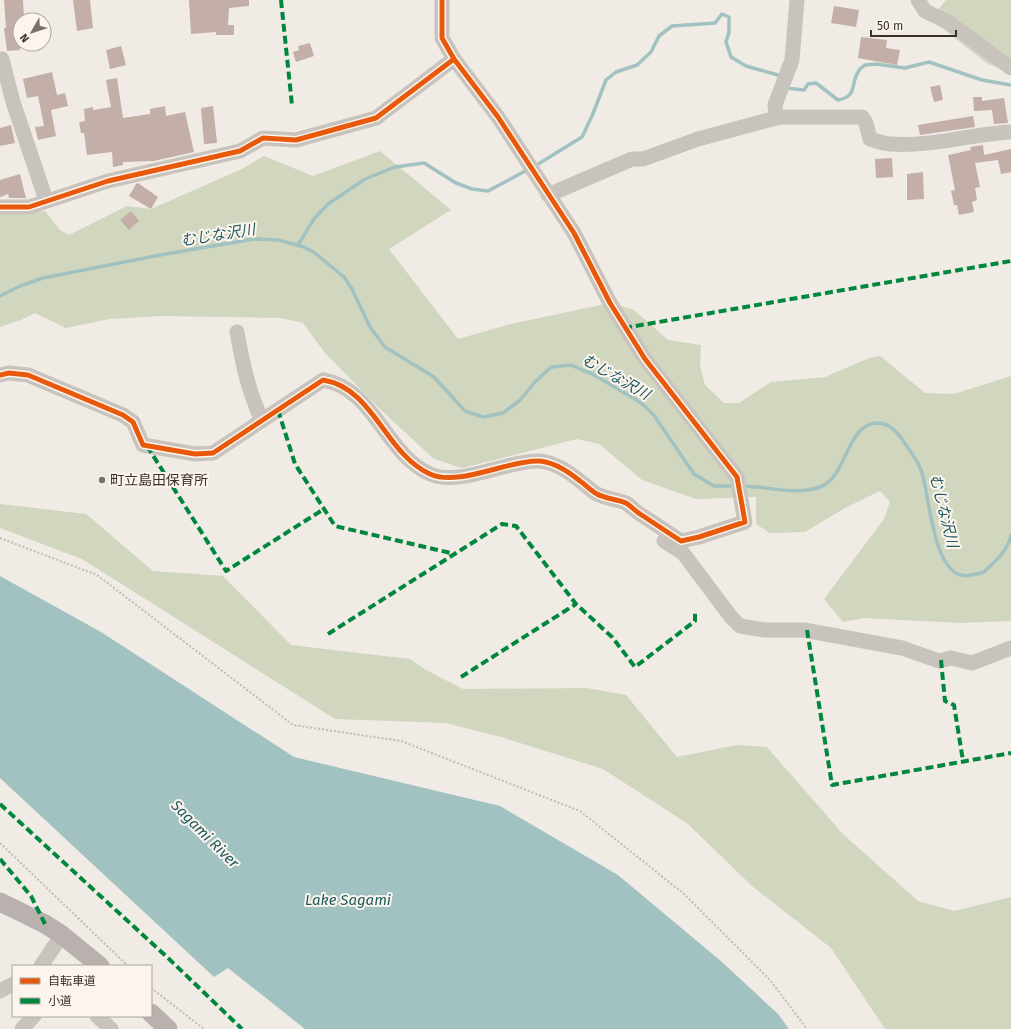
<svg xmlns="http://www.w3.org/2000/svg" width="1011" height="1029" font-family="'Fira Sans','Noto Sans JP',sans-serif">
<rect width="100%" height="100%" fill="#f0ebe5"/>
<path fill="#d1d6bf" d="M946,0H1011V72L988,64L942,28L935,14Z
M380,151L451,210L389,249L458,339L511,324L610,303L634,310L668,340L701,345L700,366L705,385L724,403H739L771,382L825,377L869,358L880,356L925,393L954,394L1011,376V621L960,623L864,618L843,622L824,599L884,519L890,502L880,491L845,508L805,532L770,533L756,524V497L696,499L642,480L599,444L577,439L462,468L434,459L382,411L325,353L303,323L281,318L160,316L109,319L66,328L35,313L21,320L0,327V213L45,211L60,230L69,235L127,206L151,209L242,169L264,156L313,176Z
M0,504L86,514L153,571L223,576L291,645L410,659L426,670L463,689L587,688L626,695L677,757L737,745L767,747L843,834L918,901L954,911L1011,897V1029H885L831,948L752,886L688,824L603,769L501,737L446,723L335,719L82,559L0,528Z"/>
<path fill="#a1c2c1" d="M0,576L101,632L294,757L500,806L618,875L722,962L778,1014L789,1029H305L228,968L214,977L0,778Z"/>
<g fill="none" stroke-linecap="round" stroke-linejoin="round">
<path stroke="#a1c2c1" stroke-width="3.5" d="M785,88L804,90L808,84L816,83L838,100C858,96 850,85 858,72C859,70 862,67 865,65L876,64L905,68L929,62L982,80L1011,85
M535,166L582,137L592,116L606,80L616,72L637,65L651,52L659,36L672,26L715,23L722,14L729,17V32L726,42L731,57L746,66L778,75L780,79
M298,245L314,219L328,204L365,179L395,167L424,163L456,183L472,189L488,191L529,169
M0,296L20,286L43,278L160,255L254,239L278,240L304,247L315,253L344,277L352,289L370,327L385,347L434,377L465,411L483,417L503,413L520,400L535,382L551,367L571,365L589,373V372L640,402L653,414L694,474L714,486H735
M741,486C767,486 795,496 820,487C847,478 846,423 878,423C889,423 897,432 902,439C909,450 919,461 922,473C930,497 933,584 971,575C976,574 981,574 985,571C996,561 1008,550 1011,535"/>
</g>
<path fill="#c3afa7" d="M4,0H23L24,19H20V50L7,51L4,28H6Z
M73,0H90L93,28L77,31Z
M189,0H249V6L229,8L228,25H234V35H216V32L191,34Z
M834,6L859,10L856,27L831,23Z
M861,37L887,40L886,48L900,50L897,65L858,58Z
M310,43L314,56L296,62L293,52L299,50L298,46Z
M121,46L126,65L110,69L106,50Z
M52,72L57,95L65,93L68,106L51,110L56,136L38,140L35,127L44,126L38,96L27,98L23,79Z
M117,78L123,118L150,114V109L165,106L166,116L185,112L194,152L154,161L123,162V165L113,167L112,152L87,155L84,133H81L79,122L85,121L84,109L93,107V110L111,107L106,80Z
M940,85L943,100L934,102L930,87Z
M973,97H982V101L1004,98L1008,123L994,124L992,110L974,111Z
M213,106L217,143L204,144L201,108Z
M973,116L975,127L920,135L918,125Z
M11,125L15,143L0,146V128Z
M983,145L984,155L1011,149V172L1001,174L998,160L975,163L980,187L975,188L977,200L972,202L974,212L959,215L957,205H954L951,191L955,190L948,155L971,150L970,147Z
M892,158L893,177L876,178L875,159Z
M923,172L924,199L907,200V174Z
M20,174L26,198H9L8,194L0,197V180Z
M138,183L158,197L151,209L129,196L136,184Z
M131,211L139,221L129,230L120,220Z"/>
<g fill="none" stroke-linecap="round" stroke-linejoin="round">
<path stroke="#c2bbb6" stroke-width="2" stroke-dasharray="2 2" stroke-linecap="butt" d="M0,538L97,575L293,725L401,741L580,811L684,894L770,980L807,1029
M0,843L128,966
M151,988L204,1029"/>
<path stroke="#c9c3be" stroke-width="15" d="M918,0L925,11L948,22L1011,68
M2,59L13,102L46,200
M776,118L775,105L792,60L797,0
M548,195L632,159H643L698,139L780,117H862L866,123L870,139C877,141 884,144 891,144C931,147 971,134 1011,132
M0,207H29L108,181L240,151L263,138L296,140L376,118L454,59
M237,332C243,366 248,389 262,421
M0,375L9,373L28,375L123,415L133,422L143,445L195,454L213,453L323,380C374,388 385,454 430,474C458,487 506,461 537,461C552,461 569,472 580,481C586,485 591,491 597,494C606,499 617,499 626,503C631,506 635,511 640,514C654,523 667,532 681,541L699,537L745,522L737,477L645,359L610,303L574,233L498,117L454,59L442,38V0
M664,541L683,553L731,617L740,626L765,630H804L902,648L939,661L951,658L972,663L1011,648
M41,966L62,935
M0,991L13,984
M97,1016L111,1029
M22,1029L34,1016"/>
<path stroke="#b8b1ad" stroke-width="19" d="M0,902L45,924L62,935L100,966
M151,1013L168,1029"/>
<path stroke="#00873e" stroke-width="4" stroke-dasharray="8 4" stroke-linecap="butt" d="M281,0L292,105
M624,328L1011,261
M278,410L295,464L335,526L455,554
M147,446L226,571L324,509
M807,630L832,785L1011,753
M328,634L502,524L516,526L576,604L612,637L635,667L695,621V611
M941,660L945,701L954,705L963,761
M461,677L576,604
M0,804L167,957L242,1029
M0,859L31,896L45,924"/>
<g stroke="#fbf5ee" stroke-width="8">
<path id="cycleway" d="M0,207H29L108,181L240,151L263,138L296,140L376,118L454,59
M0,375L9,373L28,375L123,415L133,422L143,445L195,454L213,453L323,380C374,388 385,454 430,474C458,487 506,461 537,461C552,461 569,472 580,481C586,485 591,491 597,494C606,499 617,499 626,503C631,506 635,511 640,514C654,523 667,532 681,541L699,537L745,522L737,477L645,359L610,303L574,233L498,117L454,59L442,38V0"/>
</g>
<use href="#cycleway" stroke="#e8590c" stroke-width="5"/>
</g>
<circle fill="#7a716c" stroke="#fbf5ee" stroke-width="1.5" cx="102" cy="480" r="4"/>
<g text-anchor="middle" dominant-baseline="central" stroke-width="4" stroke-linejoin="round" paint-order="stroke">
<g font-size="14" fill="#3b302b" stroke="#fbf5ee" text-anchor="start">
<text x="110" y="480">町立島田保育所</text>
</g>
<g font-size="15" font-style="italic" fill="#1f5a5e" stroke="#fbf5ee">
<text transform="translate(218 235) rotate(-9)">むじな沢川</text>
<text transform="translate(616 377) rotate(30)">むじな沢川</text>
<text transform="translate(944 511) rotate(76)">むじな沢川</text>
<text transform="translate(205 834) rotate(45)">Sagami River</text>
<text x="348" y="900">Lake Sagami</text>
</g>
</g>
<rect x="12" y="965" width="140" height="52" fill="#fbf5ee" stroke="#aea6a0"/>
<rect x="20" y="978" width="20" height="6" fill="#e8590c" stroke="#aea6a0"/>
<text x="48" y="985" font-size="12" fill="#3b302b">自転車道</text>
<rect x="20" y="998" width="20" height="6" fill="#00873e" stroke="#aea6a0"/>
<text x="48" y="1005" font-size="12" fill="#3b302b">小道</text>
<g transform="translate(32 32) rotate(231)"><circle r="19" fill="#fbf5ee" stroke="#aea6a0"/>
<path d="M0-3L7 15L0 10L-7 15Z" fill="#7a716c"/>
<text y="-6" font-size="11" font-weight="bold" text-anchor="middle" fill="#3b302b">N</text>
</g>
<path d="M871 30v6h85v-6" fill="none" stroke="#3b302b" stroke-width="2"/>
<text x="877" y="30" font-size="12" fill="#3b302b" stroke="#fbf5ee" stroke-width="3" paint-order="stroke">50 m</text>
</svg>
